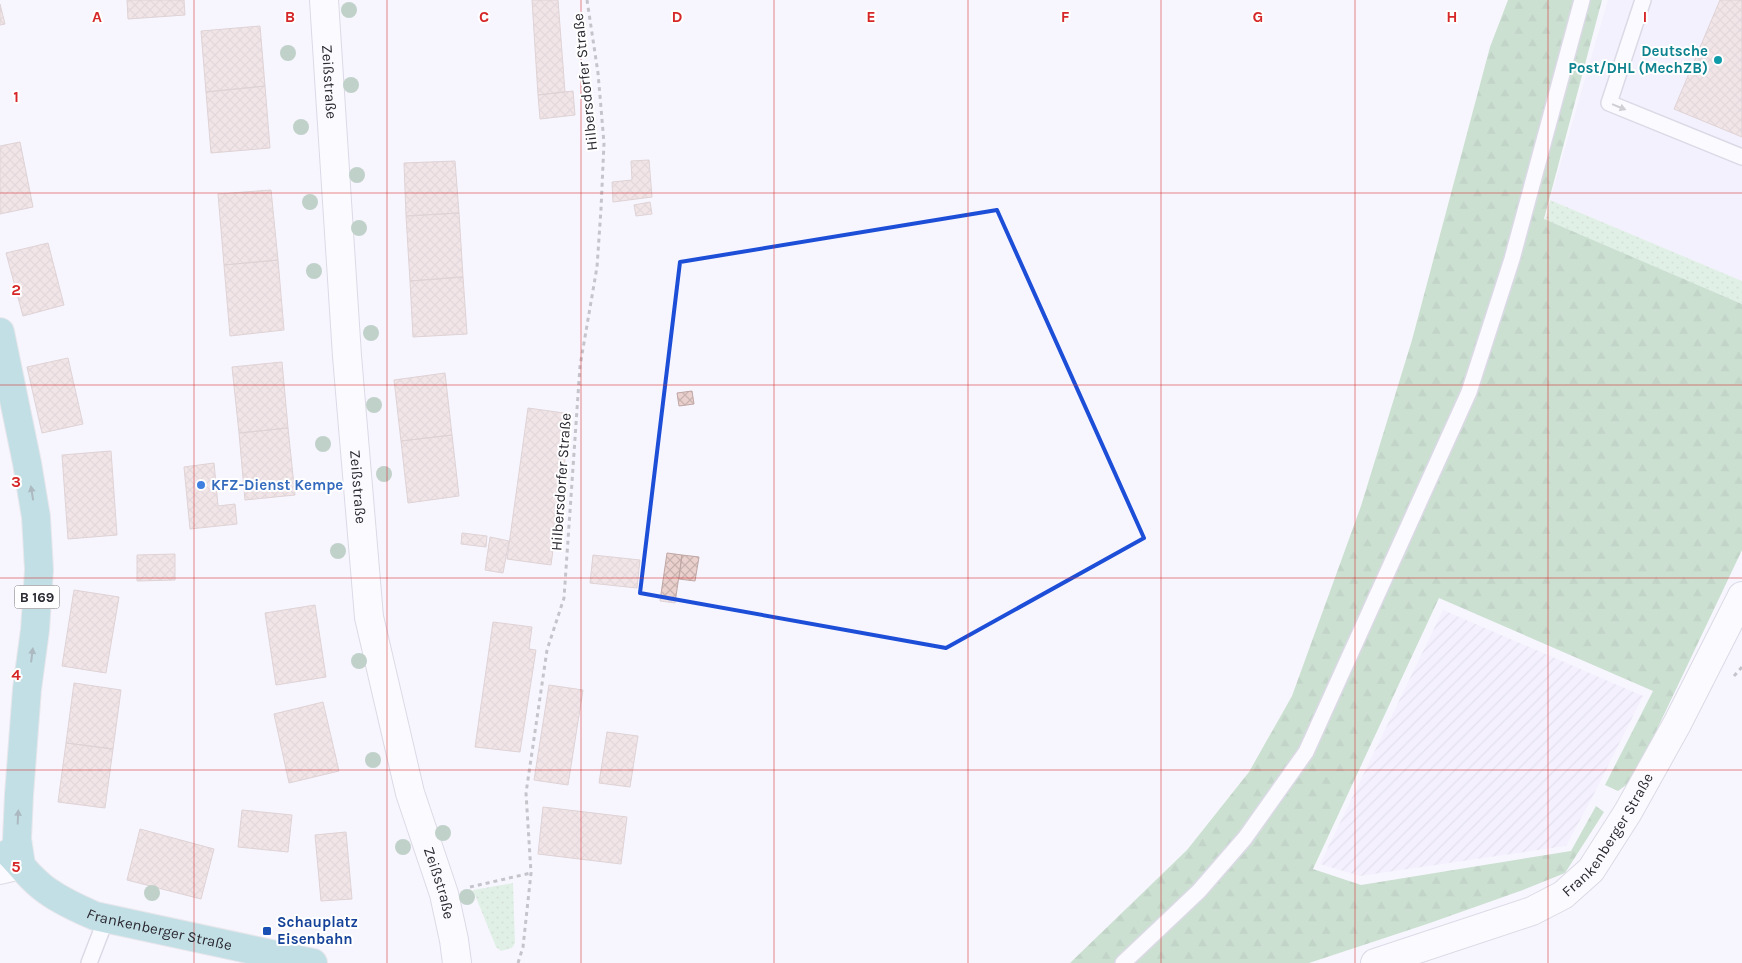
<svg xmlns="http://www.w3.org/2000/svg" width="1742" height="963" font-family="Karla,sans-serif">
<defs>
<pattern id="industrial-furrows" width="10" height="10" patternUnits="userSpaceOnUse" patternTransform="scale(1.25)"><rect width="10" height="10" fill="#efe9ff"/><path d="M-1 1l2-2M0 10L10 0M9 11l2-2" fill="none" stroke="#cdc8db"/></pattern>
<pattern id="grass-dots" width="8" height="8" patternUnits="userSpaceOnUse" patternTransform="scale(1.25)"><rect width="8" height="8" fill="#c5e9ca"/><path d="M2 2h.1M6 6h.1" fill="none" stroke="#a9c8ae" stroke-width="1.8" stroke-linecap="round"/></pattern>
<pattern id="forest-firs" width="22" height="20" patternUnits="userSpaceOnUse" patternTransform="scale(1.25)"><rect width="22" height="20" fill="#94c59b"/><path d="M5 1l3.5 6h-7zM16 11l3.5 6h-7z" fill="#80a986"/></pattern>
<pattern id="building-cross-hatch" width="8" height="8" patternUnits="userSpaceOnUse" patternTransform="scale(1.25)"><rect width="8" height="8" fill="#ead1ce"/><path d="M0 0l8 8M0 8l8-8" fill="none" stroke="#c9b3b1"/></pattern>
</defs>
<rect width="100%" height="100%" fill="#f7f5fe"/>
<path fill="#eeeafc" d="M1608,0H1742V281L1550,200Z"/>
<path fill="url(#industrial-furrows)" d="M1443,610L1643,696L1594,794L1566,846L1360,876L1320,864Z"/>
<path fill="url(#grass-dots)" d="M1550,200L1742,281V304L1545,220Z
M513,883L515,943L512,948L501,951L496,947L473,890Z"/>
<path fill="url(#forest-firs)" d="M1508,0H1602L1544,219L1742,304V550L1633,780L1618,791L1605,785L1653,691L1439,598L1313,869L1361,885L1571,851L1596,806L1604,812L1565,873L1523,890L1427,924L1309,963H1070L1187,850L1249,772L1292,696L1361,506L1412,340L1490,47Z"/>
<path fill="url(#building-cross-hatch)" stroke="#bfa7a4" d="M127,0H184L185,15L128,19Z
M532,0H558L565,92L538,95Z
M1720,0H1742V137L1674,109Z
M0,4L5,24L0,25Z
M260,26L265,86L206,92L201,31Z
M265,86L270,148L211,153L206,92Z
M573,91L575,115L540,119L538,95Z
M20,142L33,207L0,214V146Z
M649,160L652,197L613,202L612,182L632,180L631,161Z
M455,161L459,213L406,216L404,163Z
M271,190L278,260L224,265L218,194Z
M650,202L652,214L636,216L634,205Z
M459,213L463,277L410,281L406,216Z
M48,243L64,305L23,316L6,253Z
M278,260L284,330L230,336L224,265Z
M463,277L467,334L413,337L410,281Z
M68,358L83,424L42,433L27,367Z
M282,362L288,428L239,433L232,367Z
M445,373L452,435L401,441L394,380Z
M692,391L694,404L679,406L677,393Z
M528,408L571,414L551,565L507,559Z
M288,428L295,495L245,500L239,433Z
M452,435L459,496L408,503L401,441Z
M111,451L117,535L68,539L62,455Z
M214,463L218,506L235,504L237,524L190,529L184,467Z
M462,533L487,536L486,547L461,544Z
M490,537L509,541L503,573L485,570Z
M667,553L682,555L675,603L660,601Z
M175,554V580L137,581V555Z
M593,555L640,560L637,588L590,583Z
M682,555L699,557L695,581L679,579Z
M74,590L119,597L106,673L62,666Z
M315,605L326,677L276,685L265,613Z
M493,622L532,627L529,649L536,650L520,752L475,747Z
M74,683L121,690L113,749L66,743Z
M549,685L583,690L568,785L534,780Z
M323,702L339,771L289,783L274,714Z
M607,732L638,736L630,787L599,783Z
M66,743L113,749L105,808L58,802Z
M543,807L627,817L621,864L538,854Z
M242,810L292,815L288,852L238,847Z
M140,829L214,849L201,899L127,880Z
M346,832L352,899L321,901L315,835Z"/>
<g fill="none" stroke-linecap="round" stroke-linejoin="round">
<g stroke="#bbb7cb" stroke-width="18">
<path id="lane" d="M1643,0L1609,103L1742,157
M89,963L106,919
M1123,963L1199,891L1245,838L1306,752L1469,392L1512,259L1582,0"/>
</g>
<g stroke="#bbb7cb" stroke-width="30">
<g id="street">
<path id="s1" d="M324,0L347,356L369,617L410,793L444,894L454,940L457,963"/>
<path d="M0,870L21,865"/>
<path id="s2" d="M1375,963L1532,911L1563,895L1591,870L1628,812L1677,724L1742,596"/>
</g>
</g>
<g stroke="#d5d4d6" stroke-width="30">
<g id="primary">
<path d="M0,332L27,463L36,517L39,570L35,630L27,689L19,795L17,839L21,865"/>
<path id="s3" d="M9,853C22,866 33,882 49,892C63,902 79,909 95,916L313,963"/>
</g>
</g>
<path stroke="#89878f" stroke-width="3" stroke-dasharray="4 4" stroke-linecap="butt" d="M1734,676L1742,667
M470,887L531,873
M518,963L523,947L531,873L526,793L547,650L564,598L580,366L597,267L601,209L604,143L598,73L587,0"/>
<use href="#lane" stroke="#fff" stroke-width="15"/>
<use href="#street" stroke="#fff" stroke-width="28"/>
<use href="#primary" stroke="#82c4ca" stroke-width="28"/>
</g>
<g fill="#7da48c">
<circle cx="349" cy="10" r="8"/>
<circle cx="288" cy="53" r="8"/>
<circle cx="351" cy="85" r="8"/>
<circle cx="301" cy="127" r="8"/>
<circle cx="357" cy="175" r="8"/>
<circle cx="310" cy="202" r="8"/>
<circle cx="359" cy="228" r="8"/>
<circle cx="314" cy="271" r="8"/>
<circle cx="371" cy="333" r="8"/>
<circle cx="374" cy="405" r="8"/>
<circle cx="323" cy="444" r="8"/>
<circle cx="384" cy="474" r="8"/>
<circle cx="338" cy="551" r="8"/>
<circle cx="359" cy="661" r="8"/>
<circle cx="373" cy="760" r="8"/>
<circle cx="443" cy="833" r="8"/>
<circle cx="403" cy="847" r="8"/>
<circle cx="152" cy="893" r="8"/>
<circle cx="467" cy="897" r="8"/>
</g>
<defs><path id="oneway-solid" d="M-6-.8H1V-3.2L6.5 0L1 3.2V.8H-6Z" transform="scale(1.25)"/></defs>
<use fill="#a09fa2" href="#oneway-solid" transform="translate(1619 107) rotate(22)"/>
<g fill="#526f76">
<use href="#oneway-solid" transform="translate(32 493) rotate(-99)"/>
<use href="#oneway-solid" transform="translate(32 655) rotate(-83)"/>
<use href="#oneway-solid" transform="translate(18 817) rotate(-87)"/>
</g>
<path d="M0 0H1742V963H0ZM997,210L1144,538L946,648L640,593L680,262Z" fill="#f7f5fe" fill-opacity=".55" fill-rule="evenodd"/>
<path fill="none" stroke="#1d4ed8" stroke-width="4" stroke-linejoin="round" d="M997,210L1144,538L946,648L640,593L680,262Z"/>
<path fill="none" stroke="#d62828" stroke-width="1" stroke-opacity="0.55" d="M194,0V963M387,0V963M581,0V963M774,0V963M968,0V963M1161,0V963M1355,0V963M1548,0V963M0,193H1742M0,385H1742M0,578H1742M0,770H1742"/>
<circle fill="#0f9aa8" stroke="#fff" stroke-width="2" cx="1718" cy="60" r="5"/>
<circle fill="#3f7fe0" stroke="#fff" stroke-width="2" cx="201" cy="485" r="5"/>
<rect fill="#1a4fb4" stroke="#fff" stroke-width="2" x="262" y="926" width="10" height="10" rx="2.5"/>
<g text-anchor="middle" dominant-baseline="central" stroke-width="4" stroke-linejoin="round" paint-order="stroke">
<rect fill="#fff" stroke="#6b696f" stroke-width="1" x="14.5" y="585.5" width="45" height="23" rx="4"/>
<g font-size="14" font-weight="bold" fill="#2b2931">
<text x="37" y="597">B 169</text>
</g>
<g font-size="15" font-weight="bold" fill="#0d838f" stroke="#fff" text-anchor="end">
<text x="1708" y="51">Deutsche<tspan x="1708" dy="17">Post/DHL (MechZB)</tspan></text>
</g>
<g font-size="15" fill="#2b2931" stroke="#fff">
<text transform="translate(585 82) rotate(-96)">Hilbersdorfer Straße</text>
<text stroke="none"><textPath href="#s1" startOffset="82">Zeißstraße</textPath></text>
<text transform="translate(561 482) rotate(-86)">Hilbersdorfer Straße</text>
<text stroke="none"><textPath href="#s1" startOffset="488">Zeißstraße</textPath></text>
<text stroke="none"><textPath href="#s2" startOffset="276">Frankenberger Straße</textPath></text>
<text stroke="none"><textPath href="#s1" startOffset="894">Zeißstraße</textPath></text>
<text stroke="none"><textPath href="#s3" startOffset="174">Frankenberger Straße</textPath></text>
</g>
<g font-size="15" font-weight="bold" fill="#366cbe" stroke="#fff" text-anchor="start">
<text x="211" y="485">KFZ-Dienst Kempe</text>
</g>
<g font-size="15" font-weight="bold" fill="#164399" stroke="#fff" text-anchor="start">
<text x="277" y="922">Schauplatz<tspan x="277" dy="17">Eisenbahn</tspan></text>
</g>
</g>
<g font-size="16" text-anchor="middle" font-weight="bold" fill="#d62828" stroke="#fff" stroke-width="4" stroke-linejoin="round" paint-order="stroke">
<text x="97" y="22">A</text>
<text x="290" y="22">B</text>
<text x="484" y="22">C</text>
<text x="677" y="22">D</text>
<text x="871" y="22">E</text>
<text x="1065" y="22">F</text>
<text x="1258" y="22">G</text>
<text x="1452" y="22">H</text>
<text x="1645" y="22">I</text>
<text x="16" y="102">1</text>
<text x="16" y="295">2</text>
<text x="16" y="487">3</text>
<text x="16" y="680">4</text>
<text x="16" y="872">5</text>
</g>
</svg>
